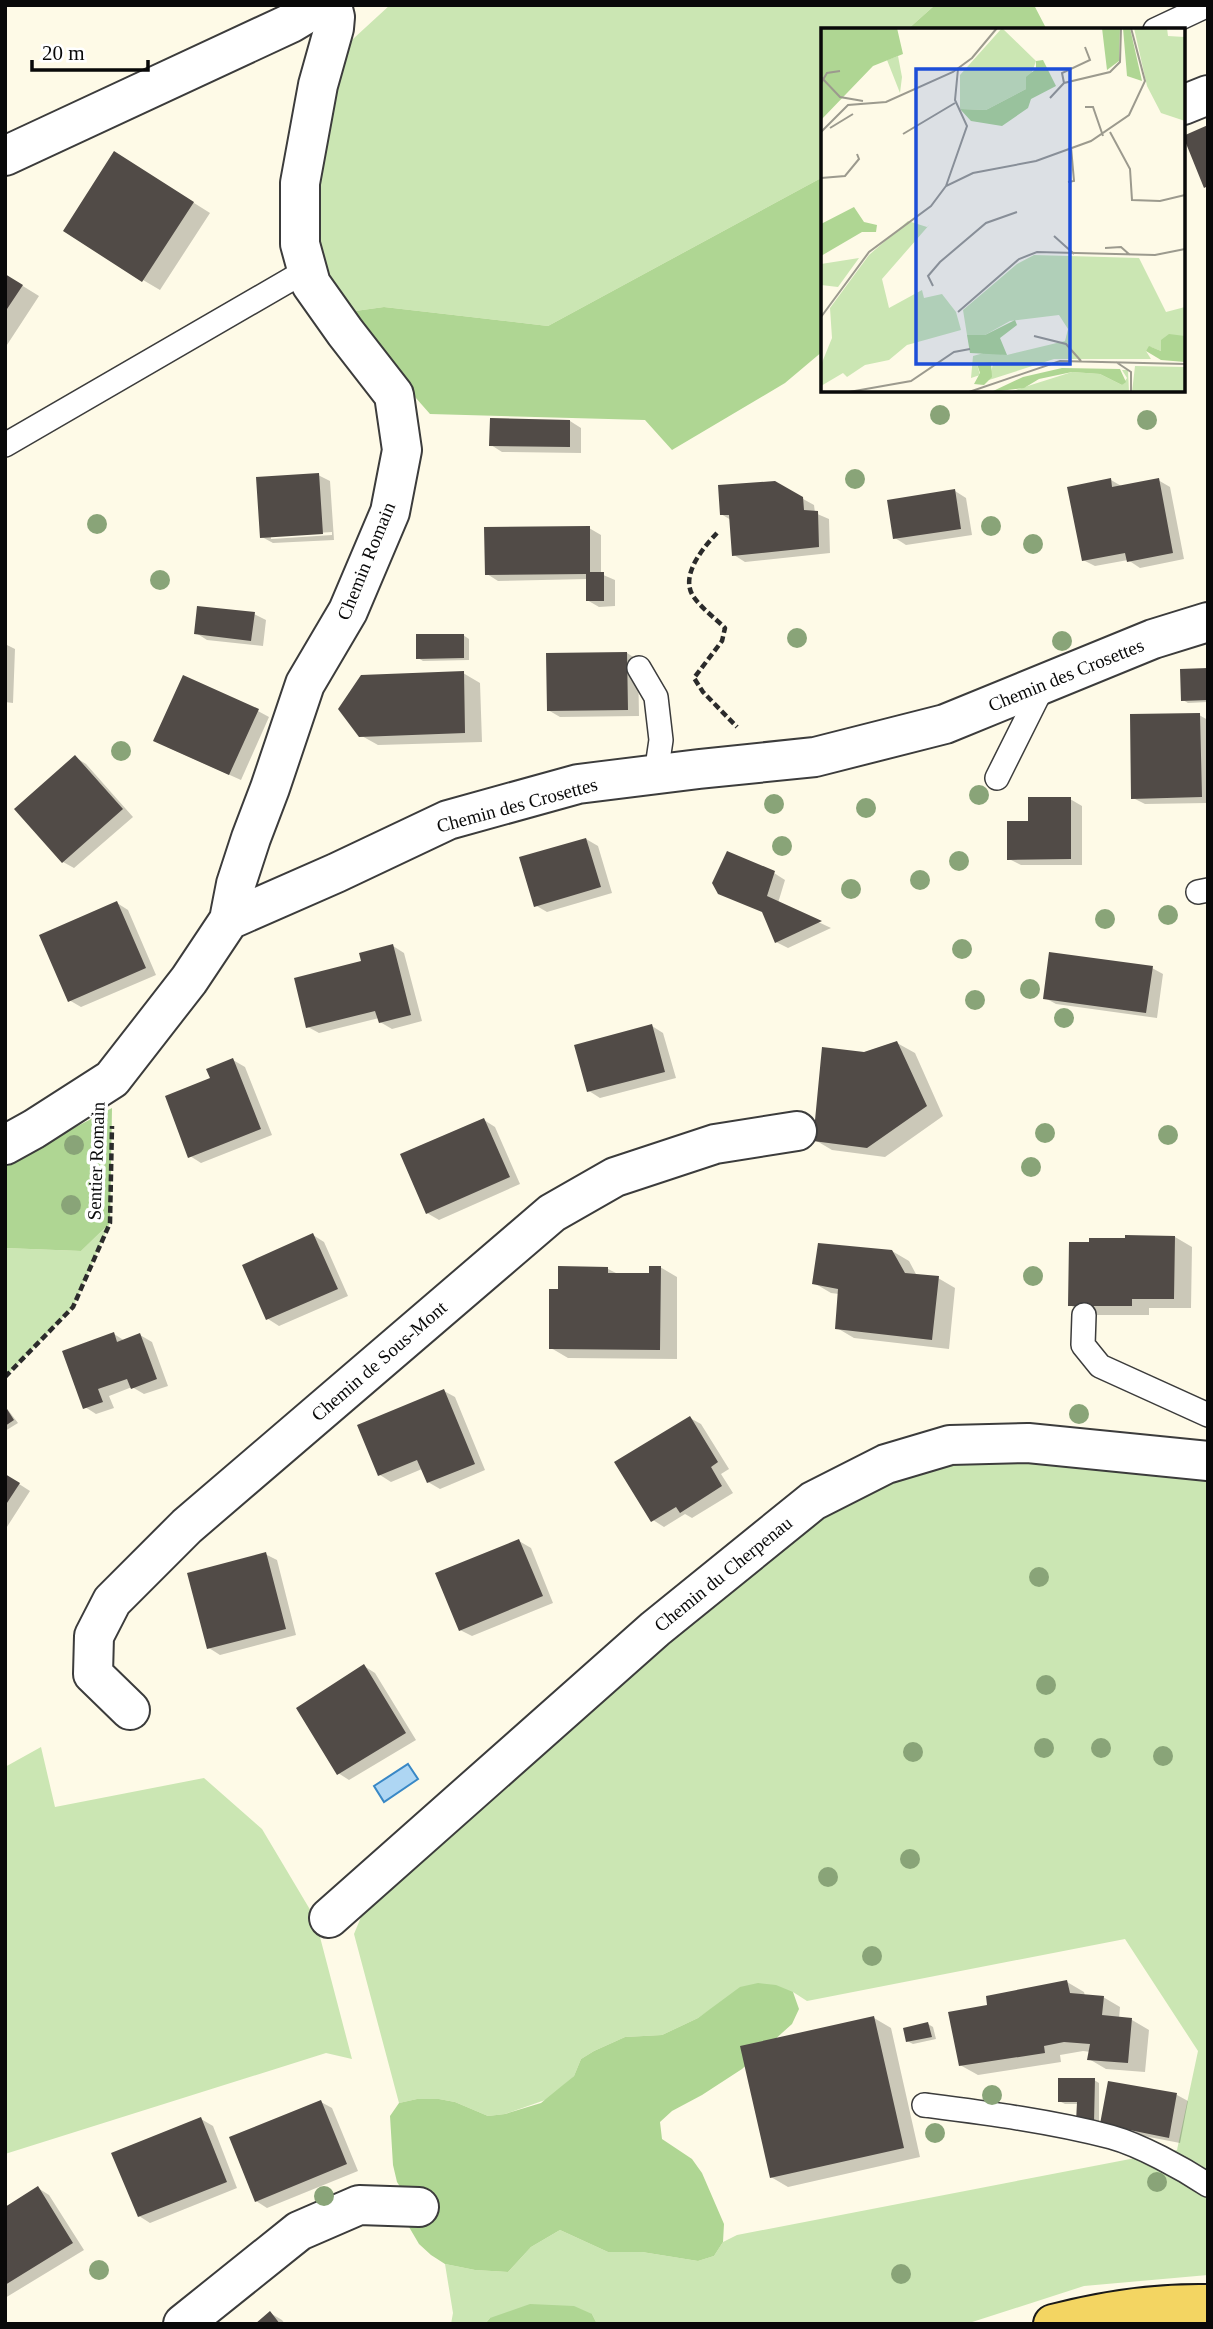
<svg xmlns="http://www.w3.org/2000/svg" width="1213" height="2329" font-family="Georgia,serif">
<rect width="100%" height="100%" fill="#fefae7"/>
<path fill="#cbe6b3" d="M390,5H935L907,30H823V177L548,326L384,307L341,313L323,273L311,186L341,50Z
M110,1223L73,1307L5,1377V1248L81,1251Z
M996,1456L1208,1471V2275L1084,2286L966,2324H597L592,2314L490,2318L485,2324H451L453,2313L445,2264L475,2270L508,2272L531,2247L560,2230L608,2252H642L698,2261L714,2256L723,2242L737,2235L1177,2150L1198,2051L1125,1939L807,2001L793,1992L726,1999L698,2018L662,2035L625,2037L594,2051L581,2059L574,2076L548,2099L505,2114L488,2116L455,2102L439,2099H417L399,2103L354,1934L366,1905L519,1767L790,1540L863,1489L931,1465Z
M41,1747L55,1807L204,1778L262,1829L315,1918L352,2059L326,2053L5,2154V1767Z"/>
<path fill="#afd693" d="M935,5H1034L1047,30H907Z
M823,177V351L785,383L672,450L645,420L430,414L341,313L384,307L548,326Z
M112,1108L110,1223L81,1251L5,1248V1164Z
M758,1983L776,1985L793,1992L799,2009L792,2024L742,2069L702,2095L672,2111L660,2122L662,2139L692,2159L702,2173L724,2224L723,2242L714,2256L698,2261L642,2252H608L560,2230L531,2247L508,2272L475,2270L445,2264L431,2255L419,2244L409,2227V2211L406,2196L397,2182L393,2165L390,2116L399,2103L417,2099H439L455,2102L488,2116L505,2114L541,2103L574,2076L581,2059L594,2051L625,2037L662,2035L698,2018L740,1987Z
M530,2304L574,2306L592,2314L597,2324H485L490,2318Z"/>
<path fill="#aed6f3" stroke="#3988c6" stroke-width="2" d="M408,1764L418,1779L384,1802L374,1786Z"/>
<path fill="#0003" fill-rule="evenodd" d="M132,164L210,213L160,290L143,280Z
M5,275L39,296L5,348Z
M570,421L581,428V453L502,452L491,445Z
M318,475L330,481L334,540L273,543L262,537ZM332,532V535L271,539V536Z
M1111,480L1123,487L1158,480L1170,487L1184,559L1140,568L1128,560L1095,566L1083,560Z
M774,483L814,505L815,513L829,519L830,553L745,562L734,555L731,520L721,514Z
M955,491L966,498L972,535L906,545L895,538Z
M589,528L601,535V574L615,580V606L599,607L587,600V579L498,581L487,574Z
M254,614L266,620L263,646L207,640L196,633Z
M463,635L469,639V660L423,661L418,658Z
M5,644L15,649L13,703L5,702Z
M627,653L638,660L639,716L560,717L548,710Z
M1208,670V702L1188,703L1183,700Z
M463,673L480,683L482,742L378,745L360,735Z
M258,711L269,717L241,780L167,747Z
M1199,715L1208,720V803L1145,804L1133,798Z
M75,757L86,764L133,817L74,868L63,862Z
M1070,799L1082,806V865H1021L1009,859L1029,823Z
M586,839L598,846L612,893L547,912L535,905Z
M774,873L785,880L778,903L831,928L788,948L776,942L771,914L720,892Z
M117,903L128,910L156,975L81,1007L69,1000Z
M393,946L404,953L422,1021L392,1029L380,1022L379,1018L319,1033L308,1027L363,963Z
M1152,968L1163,974L1157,1018L1056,1004L1045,998Z
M652,1026L663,1033L676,1078L600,1098L589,1091Z
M897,1043L915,1053L943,1116L885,1157L832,1150L815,1140L864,1054Z
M233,1060L245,1067L272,1135L201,1163L190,1156Z
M484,1120L495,1127L520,1184L439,1220L427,1213Z
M313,1235L324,1242L348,1296L279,1326L268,1319L244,1266Z
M1175,1237L1192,1247L1191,1308H1149V1315H1087L1070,1305Z
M892,1251L909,1261L917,1276L938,1278L955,1288L949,1349L854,1338L837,1328L839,1294L831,1293L814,1283Z
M660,1267L677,1277V1359L568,1358L551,1348L608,1269L618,1274H651Z
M114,1334L125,1341L140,1335L152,1342L168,1386L144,1394L132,1387L109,1396L114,1408L96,1414L85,1407Z
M444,1391L455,1397L485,1470L440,1489L428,1482L422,1469L391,1482L380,1475Z
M5,1406L18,1423L5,1431Z
M690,1418L701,1424L729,1469L721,1474L733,1493L692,1518L685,1514L664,1527L653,1520Z
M5,1475L30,1491L5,1530Z
M519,1541L531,1548L553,1603L472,1636L460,1630Z
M265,1554L277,1560L296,1635L220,1655L209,1648Z
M364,1666L375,1673L416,1740L349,1780L338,1773Z
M1067,1982L1084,1992L1085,1996L1103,1997L1120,2007L1119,2019L1132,2020L1149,2030L1145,2072L1106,2069L1089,2059L1091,2052L1083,2051L1060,2055L1061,2062L978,2075L960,2065L989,2006Z
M874,2018L891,2028L920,2157L788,2187L771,2177Z
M928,2024L933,2027L936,2039L913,2044L907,2041Z
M1094,2080L1099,2083V2124H1083L1078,2104H1065L1059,2101Z
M1177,2095L1188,2101L1180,2143L1113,2130Z
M321,2102L332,2108L358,2171L267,2208L256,2201Z
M201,2119L213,2126L237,2188L150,2223L139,2216Z
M38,2188L49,2195L84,2250L5,2298V2209Z
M270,2313L282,2320L285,2324H257Z"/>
<path fill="#514b47" d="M1208,125V186L1204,188L1183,136Z
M114,151L194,202L142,282L63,231Z
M5,274L23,285L5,312Z
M490,418L570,420V447L489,446Z
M319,473L323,534L260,538L256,477Z
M1111,478L1112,487L1159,478L1173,553L1127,562L1125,553L1082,561L1067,487Z
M775,481L803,497L804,510L818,511L819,547L732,556L729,515H720L718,485Z
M955,489L961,529L893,539L887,500Z
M590,526V572H604V601H586V574L485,575L484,527Z
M197,606L255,612L251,641L194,634Z
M416,634H464V658L416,659Z
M627,652L628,710L547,711L546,653Z
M1208,668V700L1181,701L1180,669Z
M464,671L465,733L359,737L338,709L361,675Z
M183,675L259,709L229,775L153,741Z
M1200,713L1202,797L1131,799L1130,714Z
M75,755L123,809L62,863L14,809Z
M1028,797H1071V859L1007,860V821H1028Z
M586,838L601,887L534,907L519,857Z
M727,851L775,871L767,896L822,921L775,943L762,912L718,894L712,883Z
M117,901L146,968L68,1002L39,935Z
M393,944L411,1015L379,1023L375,1011L306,1028L294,978L361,961L359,953Z
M1049,952L1153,966L1146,1013L1043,999Z
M652,1024L665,1072L587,1092L574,1045Z
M897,1041L927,1106L867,1148L813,1141L822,1047L864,1052Z
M233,1058L261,1129L188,1158L165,1096L210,1078L206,1069Z
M484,1118L510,1177L426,1214L400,1154Z
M313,1233L338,1289L266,1320L242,1265Z
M1125,1235L1175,1236L1174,1299H1132V1306H1068L1069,1242H1089V1238H1125Z
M818,1243L892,1250L905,1273L939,1276L932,1340L835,1329L838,1289L812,1284Z
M558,1266L608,1267V1273H649V1266H661L660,1350L549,1349V1289H558Z
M114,1332L117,1342L140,1333L157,1379L131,1389L127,1379L98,1389L103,1402L83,1409L62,1351Z
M444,1389L475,1464L427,1483L417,1460L378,1476L357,1425Z
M5,1406L14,1420L5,1426Z
M690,1416L718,1462L711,1467L722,1486L680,1513L676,1507L651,1522L614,1462Z
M5,1474L20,1483L5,1506Z
M519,1539L543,1596L459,1631L435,1573Z
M266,1552L286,1629L207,1649L187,1573Z
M364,1664L406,1733L337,1775L296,1708Z
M1067,1980L1070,1993L1104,1996L1102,2015L1132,2018L1128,2063L1087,2060L1090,2044L1064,2042L1044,2046L1045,2053L959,2066L948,2012L987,2005L986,1996Z
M874,2016L904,2148L770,2178L740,2046Z
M928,2022L932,2037L906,2042L903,2028Z
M1058,2078H1095L1094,2122H1076L1077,2102H1058Z
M1108,2081L1177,2093L1169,2138L1100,2124Z
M321,2100L347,2164L255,2202L229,2137Z
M201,2117L227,2182L138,2217L111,2153Z
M38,2186L73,2243L5,2285V2207Z
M270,2311L280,2324H255Z"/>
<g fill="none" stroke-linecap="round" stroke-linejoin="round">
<g stroke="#3c3c3c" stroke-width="26">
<path id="service" d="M1155,30L1208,5
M5,445L307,270
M639,668L656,697L661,740L656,774
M997,778L1044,684
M1198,892L1208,890
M1084,1315L1083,1345L1100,1366L1208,1415
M924,2105C986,2113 1050,2121 1111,2137C1140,2145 1182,2168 1208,2185"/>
</g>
<g stroke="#3c3c3c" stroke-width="42">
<path id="minor" d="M1183,105L1208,95
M229,920L236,884L251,838L270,788L305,684L348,611L390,512L402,450L394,395L345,332L311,284L300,244V183L318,85L334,28L335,17L332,5
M5,1145L34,1129L112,1079L189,980L229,920L336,873L448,820L578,784L699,769L815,757L945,724L1153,639L1208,622
M130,1710L93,1674L94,1636L112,1601L187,1526L552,1213L615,1177L715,1144L797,1131
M329,1918L655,1629L813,1501L886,1464L950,1445L1028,1443L1208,1461
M183,2324L299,2231L359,2205L419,2207"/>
</g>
<g stroke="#3c3c3c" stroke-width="42">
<path id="tertiary" d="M5,156L291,23L321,5"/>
</g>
<g stroke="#1a1a1a" stroke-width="42">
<path id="primary" d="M1053,2324C1103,2311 1156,2303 1208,2304"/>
</g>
<path stroke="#2b2b2b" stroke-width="4.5" stroke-dasharray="7 3.5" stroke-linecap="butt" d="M717,533C703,548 680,575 693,596C701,608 715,618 725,628L722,641L694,678L703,692L737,727
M5,1377L73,1307L110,1223L112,1126"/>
<use href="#service" stroke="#fff" stroke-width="23"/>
<use href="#minor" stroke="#fff" stroke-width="38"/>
<use href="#tertiary" stroke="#fff" stroke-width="38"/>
<use href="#primary" stroke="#f3d562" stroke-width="38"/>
</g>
<g fill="#89a478">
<circle cx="940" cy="415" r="10"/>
<circle cx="1147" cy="420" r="10"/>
<circle cx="855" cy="479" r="10"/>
<circle cx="97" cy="524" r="10"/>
<circle cx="991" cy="526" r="10"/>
<circle cx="1033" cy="544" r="10"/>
<circle cx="160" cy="580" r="10"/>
<circle cx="797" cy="638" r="10"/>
<circle cx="1062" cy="641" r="10"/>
<circle cx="121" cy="751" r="10"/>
<circle cx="979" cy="795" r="10"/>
<circle cx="774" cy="804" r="10"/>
<circle cx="866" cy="808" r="10"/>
<circle cx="782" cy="846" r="10"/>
<circle cx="959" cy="861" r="10"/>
<circle cx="920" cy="880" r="10"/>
<circle cx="851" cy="889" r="10"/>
<circle cx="1168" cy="915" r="10"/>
<circle cx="1105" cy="919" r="10"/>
<circle cx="962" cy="949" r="10"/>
<circle cx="1030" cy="989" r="10"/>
<circle cx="975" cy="1000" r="10"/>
<circle cx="1064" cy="1018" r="10"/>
<circle cx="1045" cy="1133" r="10"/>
<circle cx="1168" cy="1135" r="10"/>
<circle cx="74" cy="1145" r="10"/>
<circle cx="1031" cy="1167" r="10"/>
<circle cx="71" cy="1205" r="10"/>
<circle cx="1033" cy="1276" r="10"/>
<circle cx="1079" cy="1414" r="10"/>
<circle cx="1039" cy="1577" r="10"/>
<circle cx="1046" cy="1685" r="10"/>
<circle cx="1044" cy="1748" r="10"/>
<circle cx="1101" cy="1748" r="10"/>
<circle cx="913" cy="1752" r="10"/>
<circle cx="1163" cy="1756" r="10"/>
<circle cx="910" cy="1859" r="10"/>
<circle cx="828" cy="1877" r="10"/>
<circle cx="872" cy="1956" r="10"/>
<circle cx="992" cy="2095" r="10"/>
<circle cx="935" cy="2133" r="10"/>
<circle cx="1157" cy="2182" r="10"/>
<circle cx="324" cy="2196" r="10"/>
<circle cx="99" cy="2270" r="10"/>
<circle cx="901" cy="2274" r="10"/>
</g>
<g text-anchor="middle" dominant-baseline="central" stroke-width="7" stroke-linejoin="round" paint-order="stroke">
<g font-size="19" fill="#090909" stroke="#fff">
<text transform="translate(366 561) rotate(-68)">Chemin Romain</text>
<text transform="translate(1066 675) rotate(-22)">Chemin des Crosettes</text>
<text transform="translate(517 805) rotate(-15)">Chemin des Crosettes</text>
<text transform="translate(96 1161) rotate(-88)">Sentier Romain</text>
<text transform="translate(379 1361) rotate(-41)">Chemin de Sous-Mont</text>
<text transform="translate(723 1574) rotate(-39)">Chemin du Cherpenau</text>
</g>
</g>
<g transform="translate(821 28)">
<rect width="364" height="364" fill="#fefae7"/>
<path d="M181,0L215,33L205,61L165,82L139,81V47ZM313,0H346L347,8L364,9V93L340,85L326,58ZM77,28L81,49L79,65L66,32ZM87,193L106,199L109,196L61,251L68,280L101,262L103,270L121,266L135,284L140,302L86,317L68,332L44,337L26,349L22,345L0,358V337L11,310L9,280L48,227ZM213,227L318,230L345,284L364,279V308L340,314V323L330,319L325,323L330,331H233L168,352L172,336H156L159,347L150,350L152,328L166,324L186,327L244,313L247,301L238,287L189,293L164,307H146L142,282L196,236ZM38,230L17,259L0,257V236ZM314,338L364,339V364H311ZM301,342H307L308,364H188L251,344L279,346L301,357L306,350Z" fill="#cbe6b3"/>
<path d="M0,0H76L82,26L52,38L0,92ZM281,0H299L298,33L286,42ZM302,0H309L321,53L306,48ZM222,32L235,58L210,71L207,80L181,98L150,93L139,81L165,82L205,61V49L215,41V33ZM33,179L43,194L56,197L55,204H41L0,228V196ZM194,292L196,297L179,310L186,327L149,325L146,307H164ZM348,306L364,308V334L340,332L325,323L328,318L340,323V312ZM170,334L171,349L163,357L153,356L159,345L156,336ZM241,340L299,341L305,354L301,357L279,346L251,344L218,351L203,360L170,364L202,349Z" fill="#afd693"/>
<path fill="none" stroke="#9c9a8e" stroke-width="2" d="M0,49L19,69L42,73M0,55L6,45L19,43M243,55L241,45L269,32L264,19M229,70L243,55L289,44L299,34L300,0M264,79H272L282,108M9,100L32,86M0,104L27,77L65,74L132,44L151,30L176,0M289,104L309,141L311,172L339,173L364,167M82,106L134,75M0,150L24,148L38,131L36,126M247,154L253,153L250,119M125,158L146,98L134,72L137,41M233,208L253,226M284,220L300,219L309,227M112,258L107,248L119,234L165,195L196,184M137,284L198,231L216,224L334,227L364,221M0,289L48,224L110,178L125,158L152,145L215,133L270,113L308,87L324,53L310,0M213,308L245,316L260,333M295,334L310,344V364M28,364L90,353L133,324L149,321M148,364L239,333L364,336"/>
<path fill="#1d4ed8" fill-opacity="0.15" stroke="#1d4ed8" stroke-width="3.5" d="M95,41H249V336H95Z"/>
<rect width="364" height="364" fill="none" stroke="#090909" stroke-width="3.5"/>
</g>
<rect width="1213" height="2329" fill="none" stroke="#090909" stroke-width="14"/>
<path d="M32 60v10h116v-10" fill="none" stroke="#090909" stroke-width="3.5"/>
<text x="42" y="60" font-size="21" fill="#090909" stroke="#ffffff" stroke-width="5" paint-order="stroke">20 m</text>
</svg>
